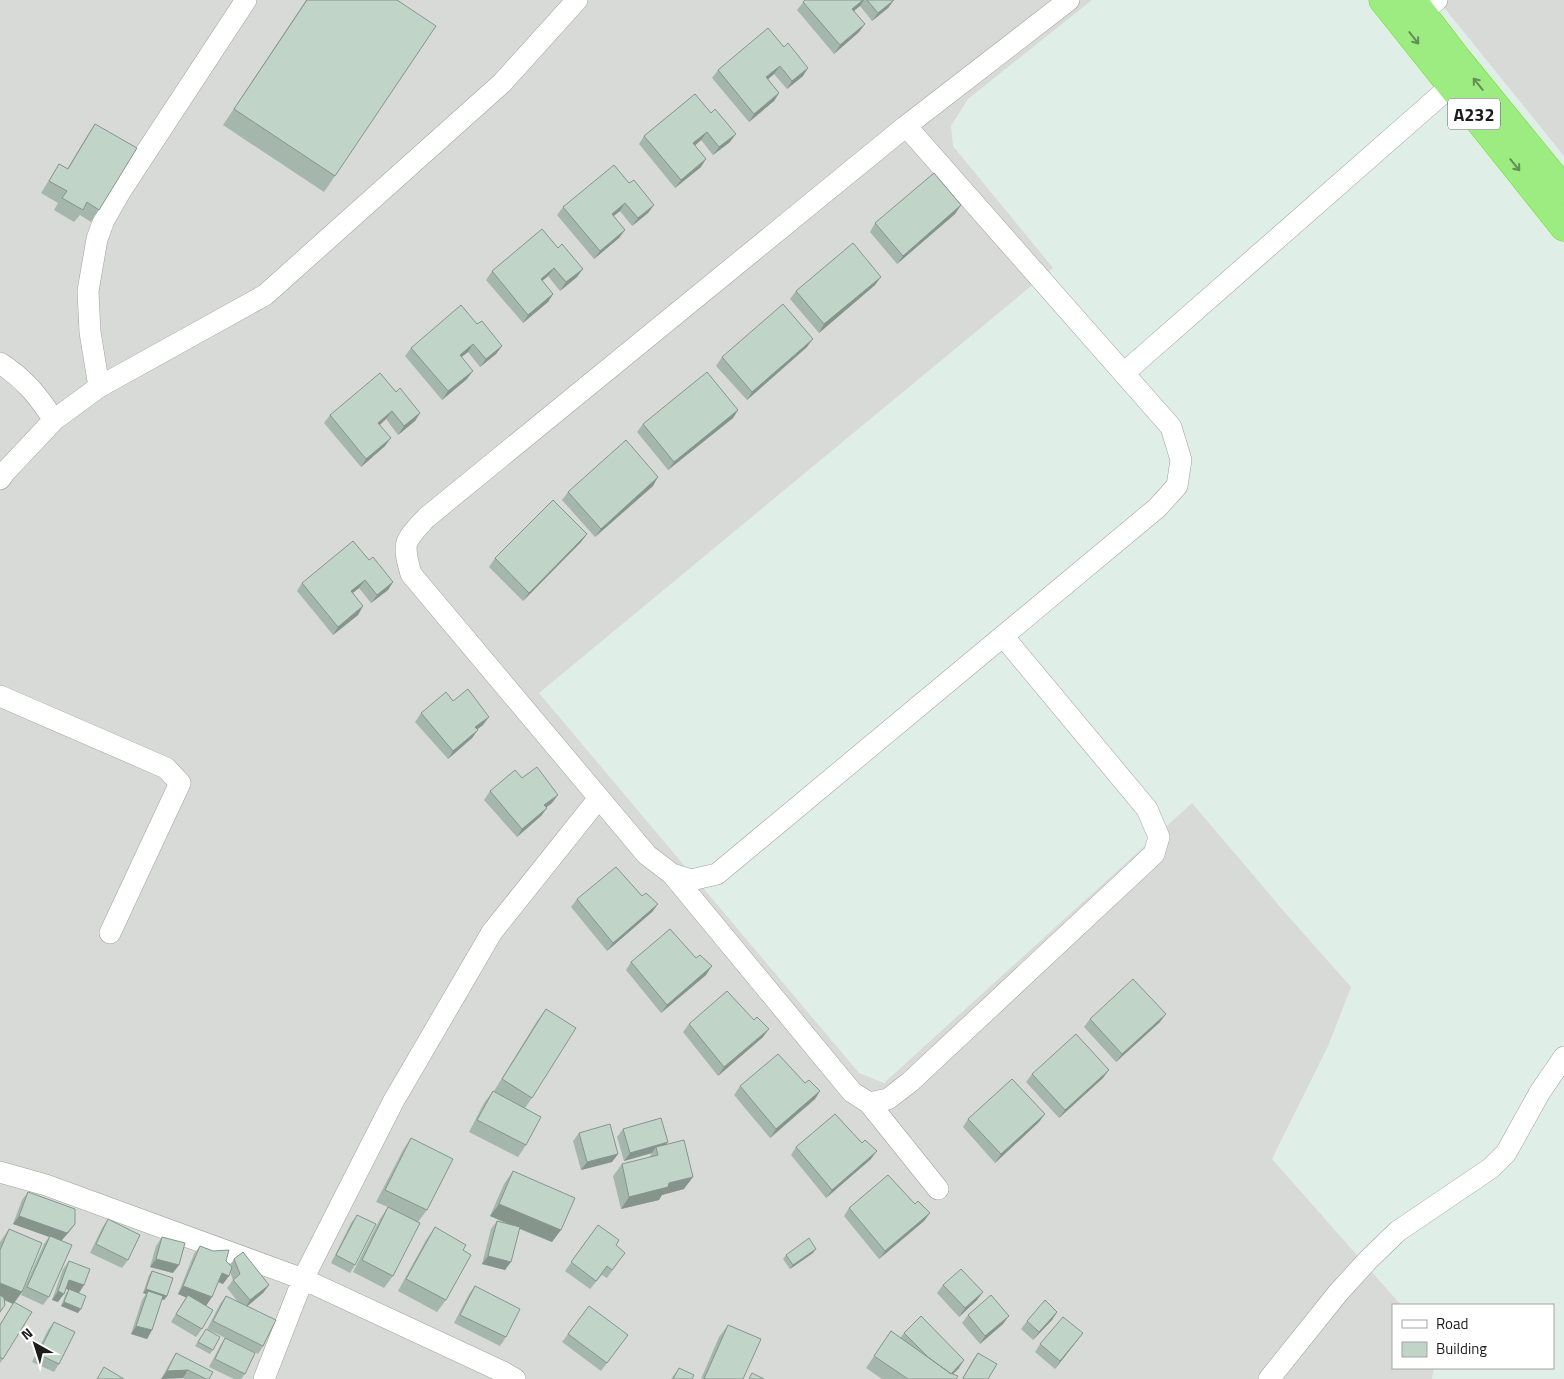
<svg xmlns="http://www.w3.org/2000/svg" width="1564" height="1379" font-family="'Titillium Web',sans-serif">
<rect width="100%" height="100%" fill="#e0eee8"/>
<path fill="#d8dad8" d="M0,0H1092L968,99L951,126L953,146L1053,268L539,693L859,1073L884,1083L1192,803L1287,915L1351,987L1329,1044L1272,1159L1401,1305H1393V1368H1434L1432,1379H0Z
M1438,0H1564V156Z"/>
<g fill="none" stroke-linecap="round" stroke-linejoin="round">
<g stroke="#a0a0a0" stroke-width="22">
<path id="street" d="M1422,13L1437,0
M906,126L1171,427L1181,460L1177,486L1157,508L717,874L691,880L672,874L647,855L411,574C402,542 404,542 426,518L906,126L1069,0
M0,363C25,379 38,396 54,420
M1124,373L1451,86L1455,72
M99,387L90,332L88,291L97,239L104,220L120,192L246,0
M0,479L5,472L54,420L99,387L265,295L502,83L577,0
M0,696L166,768L180,783L110,933
M672,874L852,1092L869,1103L938,1189
M869,1103L888,1099L910,1082L1154,854L1159,837L1147,809L1003,636
M0,1172L46,1185L303,1279L503,1372L515,1379
M264,1379L303,1279L393,1102L492,932L599,798
M1269,1379L1338,1293L1368,1260L1398,1231L1491,1168L1506,1153L1540,1092L1564,1057"/>
</g>
<g stroke="#6ce118" stroke-width="29">
<path id="highway" d="M1383,0L1564,227
M1412,0L1458,60L1564,190"/>
</g>
<use href="#street" stroke="#fff" stroke-width="21"/>
<use href="#highway" stroke="#9dec81" stroke-width="28"/>
</g>
<path fill="#a5b7ac" d="M306,0H397L335,176L324,192L223,125Z
M805,0H894L888,8L872,21L860,6L854,11L865,24L859,32L834,54L797,10Z
M784,47L803,76L787,89L774,74L768,79L779,93L774,101L749,122L712,78L718,70Z
M695,94L730,142L713,155L701,140L695,145L701,167L675,188L639,144L644,136Z
M95,124L99,210L91,222L80,215L74,222L54,210L58,203L41,193L59,164L67,169L87,136Z
M629,183L654,205L648,213L632,226L620,211L613,216L625,230L619,238L594,259L557,215L563,207Z
M961,205L955,214L897,264L870,232L875,223Z
M542,229L577,277L560,291L548,276L542,281L553,294L548,302L523,323L486,280L492,271Z
M875,285L819,333L790,299L796,291Z
M477,324L502,346L496,354L480,367L468,352L461,357L467,379L442,400L405,356L411,348Z
M807,347L747,400L716,366L722,357Z
M396,392L420,413L415,421L398,435L386,419L380,425L385,446L361,467L324,423L330,415Z
M738,410L733,418L668,470L637,432L643,424Z
M653,486L595,537L562,500L568,492Z
M587,534L581,542L523,601L489,567L495,558Z
M369,560L393,582L388,590L371,603L359,588L353,593L363,606L358,615L333,635L297,591L302,583Z
M453,701L483,725L477,729L472,738L448,759L415,722L421,713Z
M522,778L552,803L546,807L547,808L541,816L517,837L484,800L490,791Z
M642,896L658,904L652,912L607,951L571,907L577,899Z
M631,962L706,975L661,1013L626,970Z
M546,1009L532,1098L525,1108L526,1145L518,1157L469,1132L484,1103L493,1091L500,1095L494,1091L537,1021Z
M1090,1019L1160,1022L1116,1062L1084,1027Z
M689,1024L763,1037L718,1076L683,1032Z
M1032,1074L1103,1078L1059,1118L1026,1082Z
M805,1083L820,1091L815,1099L770,1138L734,1095L740,1086Z
M1045,1114L1039,1122L995,1163L963,1127L968,1119Z
M623,1129L666,1145L684,1189L662,1195L659,1200L621,1209L613,1176L622,1164L649,1158L652,1153L624,1161L617,1137Z
M579,1133L618,1154L612,1162L581,1170L573,1141Z
M411,1138L427,1210L418,1222L393,1276L384,1288L353,1272L380,1219L388,1207L376,1202L403,1150Z
M796,1147L871,1159L826,1198L791,1155Z
M513,1171L552,1242L519,1229L505,1270L482,1264L491,1229L497,1221L509,1224L490,1216L504,1184Z
M28,1192L69,1232L61,1241L49,1297L43,1305L21,1295L44,1244L49,1237L13,1224L22,1200Z
M915,1204L930,1213L924,1221L879,1259L844,1216L849,1208Z
M357,1215L355,1265L350,1273L331,1263L351,1223Z
M108,1219L128,1260L122,1268L90,1253L102,1228Z
M598,1225L616,1245L625,1253L607,1278L602,1275L590,1289L565,1271Z
M435,1227L463,1250L446,1300L437,1312L398,1291L426,1240Z
M9,1229L22,1292L15,1302L3,1359L0,1363V1324L13,1304L5,1300L0,1313V1242Z
M162,1237L173,1273L150,1267L156,1246Z
M200,1246L226,1261L230,1265L234,1259L269,1285L263,1293L247,1306L263,1346L258,1354L207,1329L220,1304L226,1296L238,1302L227,1288L233,1280L230,1272L223,1284L218,1282L206,1306L202,1329L196,1337L171,1322L186,1297L178,1294L194,1254Z
M813,1253L790,1269L783,1259L786,1255Z
M69,1261L84,1285L79,1293L78,1313L61,1306L66,1293L69,1290L66,1289L58,1302L52,1300L63,1269Z
M152,1271L167,1296L164,1300L162,1299L152,1330L147,1339L131,1334L142,1300L146,1294L143,1293L149,1275Z
M943,1285L983,1292L977,1300L959,1317L937,1293Z
M475,1286L506,1337L500,1346L454,1323L469,1294Z
M1057,1312L1052,1320L1033,1340L1021,1329L1027,1321Z
M968,1315L1003,1324L980,1344L962,1323Z
M54,1322L59,1364L54,1372L32,1362L48,1330Z
M728,1325L743,1379H701L719,1337Z
M206,1329L213,1350L210,1354L195,1346Z
M891,1331L900,1338L904,1333L959,1368L953,1374L956,1379H882L866,1368Z
M1083,1333L1055,1369L1035,1352L1040,1344Z
M568,1334L622,1343L601,1371L562,1342Z
M225,1338L245,1374L241,1379H234L209,1367L220,1346Z
M176,1353L209,1379H185L183,1378L161,1379L171,1361Z
M978,1353L988,1379H962L972,1361Z
M679,1368L692,1379H671Z"/>
<path fill="#86958c" d="M863,0H864L860,6L846,17L852,9Z
M894,0L888,8L872,21L878,13Z
M865,24L859,32L834,54L840,45Z
M780,66L774,74L761,85L766,77Z
M808,68L803,76L787,89L792,81Z
M779,93L774,101L749,122L754,114Z
M707,132L701,140L688,152L693,143Z
M736,134L730,142L713,155L719,147Z
M706,159L701,167L675,188L681,180Z
M625,203L620,211L606,222L612,214Z
M654,205L648,213L632,226L638,218Z
M961,205L955,214L897,264L903,256Z
M625,230L619,238L594,259L600,251Z
M554,268L548,276L535,287L541,279Z
M583,269L577,277L560,291L566,282Z
M881,277L875,285L819,333L824,324Z
M553,294L548,302L523,323L528,315Z
M813,339L807,347L747,400L752,392Z
M473,344L468,352L454,363L460,355Z
M502,346L496,354L480,367L486,359Z
M473,371L467,379L442,400L448,391Z
M738,410L733,418L668,470L674,462Z
M392,411L386,419L373,431L378,423Z
M420,413L415,421L398,435L404,426Z
M391,438L385,446L361,467L366,459Z
M658,477L653,486L595,537L601,529Z
M587,534L581,542L523,601L529,593Z
M365,580L359,588L345,599L351,591Z
M393,582L388,590L371,603L377,595Z
M363,606L358,615L333,635L338,627Z
M489,717L483,725L470,735L475,727Z
M478,730L472,738L448,759L453,751Z
M558,795L552,803L539,813L544,805Z
M547,808L541,816L517,837L522,829Z
M658,904L652,912L607,951L613,943Z
M712,966L706,975L661,1013L667,1005Z
M1166,1014L1160,1022L1116,1062L1122,1054Z
M769,1029L763,1037L718,1076L724,1067Z
M1109,1070L1103,1078L1059,1118L1065,1110Z
M820,1091L815,1099L770,1138L776,1129Z
M1045,1114L1039,1122L995,1163L1001,1154Z
M668,1142L662,1150L656,1147L652,1153L624,1161L630,1153Z
M877,1151L871,1159L826,1198L832,1190Z
M618,1154L612,1162L581,1170L587,1162Z
M693,1177L684,1189L662,1195L659,1200L621,1209L629,1197L669,1183Z
M499,1204L561,1230L552,1242L490,1216Z
M930,1213L924,1221L879,1259L885,1251Z
M19,1216L75,1224L69,1232L61,1241L13,1224Z
M816,1249L813,1253L790,1269L793,1265Z
M488,1256L511,1262L505,1270L482,1264Z
M156,1259L179,1265L173,1273L150,1267Z
M222,1273L229,1276L223,1284L216,1281Z
M69,1280L84,1285L78,1294L64,1288Z
M0,1283L22,1292L13,1304L0,1298Z
M269,1285L263,1293L244,1309L250,1300Z
M183,1286L212,1297L206,1306L178,1294Z
M146,1289L167,1296L164,1300L147,1294L148,1291L146,1294L143,1293Z
M58,1291L64,1294L58,1302L52,1300Z
M983,1292L977,1300L959,1317L965,1308Z
M64,1302L81,1309L78,1313L61,1306Z
M1057,1312L1052,1320L1033,1340L1039,1332Z
M1009,1316L1003,1324L980,1344L985,1336Z
M136,1326L152,1330L147,1339L131,1334Z
M1083,1333L1077,1341L1055,1369L1060,1361Z
M964,1360L959,1368L948,1379H946Z
M188,1370L183,1378L161,1379L167,1371Z"/>
<path fill="#c0d5c8" stroke="#86958c" d="M307,0H397L436,26L335,176L234,109Z
M805,0H863L852,9L865,24L840,45L803,2Z
M867,0H894L878,13Z
M768,28L784,47L788,43L808,68L792,81L780,66L766,77L779,93L754,114L718,70Z
M695,94L711,113L715,109L736,134L719,147L707,132L693,143L706,159L681,180L644,136Z
M95,124L137,148L99,210L87,202L83,210L62,198L67,191L49,181L59,164L68,169Z
M614,165L629,183L634,180L654,205L638,218L625,203L612,214L625,230L600,251L563,207Z
M934,173L961,205L903,256L875,223Z
M542,229L558,248L562,244L583,269L566,282L554,268L541,279L553,294L528,315L492,271Z
M853,243L881,277L824,324L796,291Z
M783,304L813,339L752,392L722,357Z
M461,305L477,324L482,321L502,346L486,359L473,344L460,355L473,371L448,391L411,348Z
M707,372L738,410L674,462L643,424Z
M380,373L396,392L400,388L420,413L404,426L392,411L378,423L391,438L366,459L330,415Z
M626,440L658,477L601,529L568,492Z
M553,500L587,534L529,593L495,558Z
M353,541L369,560L373,557L393,582L377,595L365,580L351,591L363,606L338,627L302,583Z
M468,689L489,717L475,727L478,730L453,751L421,713L446,692L453,701Z
M537,767L558,795L544,805L547,808L522,829L490,791L515,770L522,778Z
M616,867L642,896L646,893L658,904L613,943L577,899Z
M670,929L696,958L700,955L712,966L667,1005L631,962Z
M1133,979L1166,1014L1122,1054L1090,1019Z
M727,991L754,1020L757,1017L769,1029L724,1067L689,1024Z
M546,1009L576,1028L532,1098L502,1079Z
M1076,1034L1109,1070L1065,1110L1032,1074Z
M778,1054L805,1083L809,1080L820,1091L776,1129L740,1086Z
M1012,1079L1045,1114L1001,1154L968,1119Z
M493,1091L541,1117L526,1145L477,1120Z
M835,1114L862,1143L865,1140L877,1151L832,1190L796,1147Z
M661,1118L668,1142L630,1153L623,1129Z
M610,1124L618,1154L587,1162L579,1133Z
M411,1138L453,1159L427,1210L385,1190Z
M684,1140L693,1177L669,1183L668,1187L629,1197L622,1164L658,1155L656,1147Z
M513,1171L575,1198L561,1230L499,1204Z
M888,1175L915,1204L918,1201L930,1213L885,1251L849,1208Z
M28,1192L75,1209V1224L67,1233L19,1216Z
M388,1207L420,1223L393,1276L362,1260Z
M357,1215L376,1224L355,1265L336,1255Z
M108,1219L140,1235L128,1260L96,1244Z
M497,1221L520,1227L511,1262L488,1256Z
M598,1225L619,1240L616,1245L625,1253L612,1270L607,1266L596,1281L571,1262Z
M435,1227L466,1245L463,1250L471,1255L446,1300L406,1279Z
M9,1229L42,1243L22,1292L0,1283V1250Z
M50,1236L72,1245L49,1297L27,1287Z
M162,1237L185,1243L179,1265L156,1259Z
M809,1238L816,1249L793,1265L786,1255Z
M200,1246L213,1251L229,1250L226,1261L232,1267L229,1276L222,1273L212,1297L183,1286Z
M243,1252L269,1285L250,1300L233,1280L240,1274L234,1259Z
M69,1261L90,1269L84,1285L69,1280L64,1294L58,1291Z
M961,1269L983,1292L965,1308L943,1285Z
M152,1271L173,1278L167,1296L146,1289Z
M475,1286L520,1309L506,1337L460,1315Z
M69,1289L86,1296L81,1309L64,1302Z
M148,1291L163,1296L152,1330L136,1326Z
M0,1295L4,1298L5,1305L0,1312Z
M188,1295L213,1310L202,1329L176,1314Z
M991,1295L1009,1316L985,1336L968,1315Z
M226,1296L276,1320L263,1346L213,1321Z
M1045,1300L1057,1312L1039,1332L1027,1321Z
M14,1302L32,1312L3,1359L0,1357V1325Z
M589,1306L628,1335L607,1363L568,1334Z
M921,1316L964,1360L951,1374L928,1357L904,1333Z
M1063,1317L1083,1333L1060,1361L1040,1344Z
M54,1322L75,1332L59,1364L38,1354Z
M728,1325L761,1339L743,1379H704Z
M206,1329L220,1337L213,1350L198,1342Z
M891,1331L950,1373L958,1376L956,1379H908L874,1356Z
M225,1338L255,1353L245,1374L215,1359Z
M176,1353L213,1372L209,1379H206L188,1370L167,1371Z
M978,1353L997,1364L988,1379H965L963,1378Z
M104,1367L124,1379H97Z
M679,1368L694,1375L692,1379H673Z
M752,1373L764,1379H749Z"/>
<defs><path id="oneway-shaft" d="M-6 0H5M1.5-3L5.5 0L1.5 3" fill="none" stroke-width="1.6" stroke-linecap="round" stroke-linejoin="round" transform="scale(1.25)"/></defs>
<g stroke="#638e54">
<use href="#oneway-shaft" transform="translate(1414 38) rotate(52)"/>
<use href="#oneway-shaft" transform="translate(1478 84) rotate(-129)"/>
<use href="#oneway-shaft" transform="translate(1515 165) rotate(51)"/>
</g>
<g text-anchor="middle" dominant-baseline="central" stroke-width="4.5" stroke-linejoin="round" paint-order="stroke">
<rect fill="#fff" stroke="#606060" stroke-width="1" x="1448" y="98.5" width="52" height="31" rx="4"/>
<g font-size="18" font-weight="bold" fill="#1c1c1c">
<text x="1474" y="114">A232</text>
</g>
</g>
<rect x="1392" y="1304" width="162" height="65" fill="#ffffff" stroke="#a4a4a4"/>
<rect x="1402" y="1320" width="25" height="8" fill="#ffffff" stroke="#a4a4a4"/>
<text x="1436" y="1329" font-size="15" fill="#1c1c1c">Road</text>
<rect x="1402" y="1342" width="25" height="15" fill="#c0d5c8" stroke="#a4a4a4"/>
<text x="1436" y="1354" font-size="15" fill="#1c1c1c">Building</text>
<g transform="translate(35 1344) rotate(321)" stroke="#ffffff" stroke-width="4" paint-order="stroke">
<path d="M0-4L9 19L0 12L-9 19Z" fill="#1c1c1c"/>
<text y="-8" font-size="14" font-weight="bold" text-anchor="middle" fill="#1c1c1c">N</text>
</g>
</svg>
